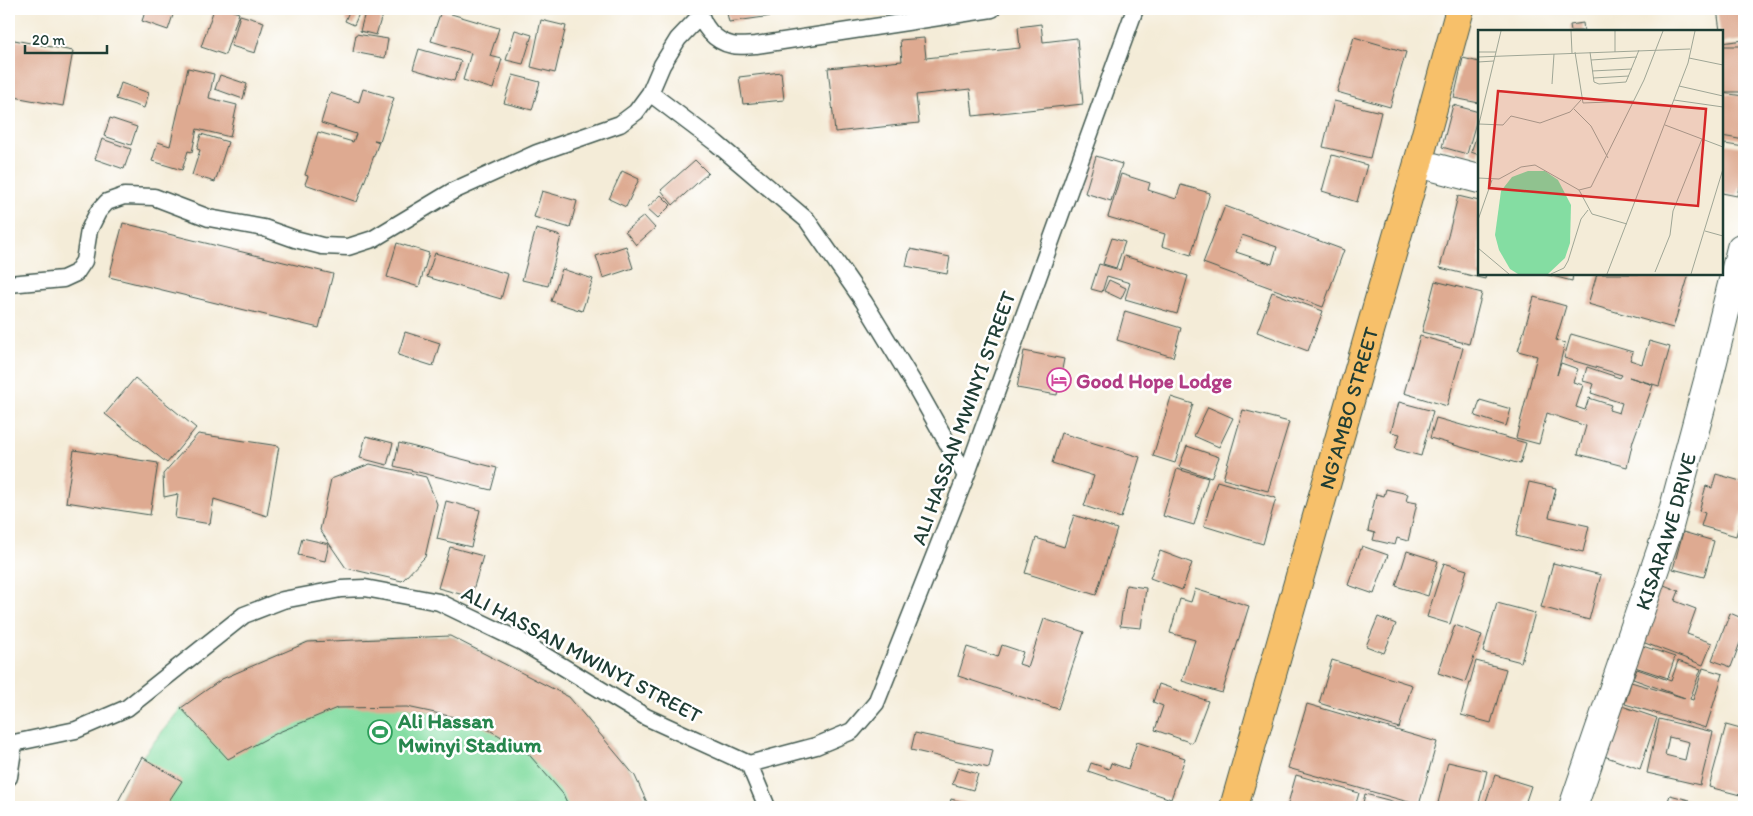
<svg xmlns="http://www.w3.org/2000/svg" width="1753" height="816" font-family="Itim,sans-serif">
<rect width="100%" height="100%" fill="#fff"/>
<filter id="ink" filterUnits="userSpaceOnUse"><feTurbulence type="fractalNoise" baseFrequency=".02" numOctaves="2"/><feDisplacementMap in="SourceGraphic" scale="10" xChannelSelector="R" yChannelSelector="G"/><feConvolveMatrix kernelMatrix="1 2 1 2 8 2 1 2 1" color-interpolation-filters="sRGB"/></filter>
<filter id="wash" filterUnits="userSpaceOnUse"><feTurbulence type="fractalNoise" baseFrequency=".0096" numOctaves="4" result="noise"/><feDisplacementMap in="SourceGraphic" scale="20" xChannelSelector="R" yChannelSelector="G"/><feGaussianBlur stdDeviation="1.12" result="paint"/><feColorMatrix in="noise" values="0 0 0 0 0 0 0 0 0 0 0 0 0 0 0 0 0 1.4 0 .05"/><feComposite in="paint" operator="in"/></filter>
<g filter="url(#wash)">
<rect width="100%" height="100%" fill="#f4ecd8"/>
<path fill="#84dda2" stroke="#528d6b" d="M450,636L569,697L635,776L649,807H115L142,757L181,708L222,679L308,642Z"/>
<g id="blocks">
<path fill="#deaa91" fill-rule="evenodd" d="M146,9H175L168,30L142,21Z
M214,9H227L239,13L225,55L201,47Z
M350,9H361L354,25L345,21Z
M366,9H384L376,35L360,31Z
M726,9H814V10L729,22Z
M1717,9H1744V40L1722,43V31H1720Z
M441,11L499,28L490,56L502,59L493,89L463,80L471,53L431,41Z
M240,15L264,22L255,53L231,46Z
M541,20L566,26L555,73L531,67Z
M1583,23L1584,31H1571L1570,25Z
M1041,24L1043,42L1077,38L1083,104L973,116L970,89L916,95L919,123L835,132L828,68L902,61L900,40L924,38L926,58L1020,48L1018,27Z
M515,30L532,35L523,64L506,60Z
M356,34L388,39L385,58L353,52Z
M1354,37L1406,52L1390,107L1337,92Z
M9,39L73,51L63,106L9,96Z
M1722,46H1744V92H1722Z
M419,49L461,61L454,81L413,69Z
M1463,58L1479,62V103L1454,98Z
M188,68L214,74L209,98L237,105L230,137L197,129L192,152L188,151L182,170L152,161L158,142L170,146Z
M781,72L784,100L743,104L739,77Z
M220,75L247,84L243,99L215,89Z
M513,75L540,82L532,110L504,103Z
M121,83L149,93L144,108L116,99Z
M363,89L394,98L380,141L374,140L379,142L357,202L305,184L308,176L305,175L318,132L353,142L356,134L321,123L330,93L359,102Z
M1722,93L1744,96V140L1722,136Z
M1334,101L1381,112L1370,158L1323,147Z
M1453,105L1479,112L1467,154L1442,147Z
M110,118L137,127L131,145L104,136Z
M1479,129V155L1471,152Z
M201,134L228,142L215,182L192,175L200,150L197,149Z
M102,139L131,149L124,169L95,159Z
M1725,144L1744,147V188L1739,187L1737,196L1722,193V149H1724Z
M1332,155L1367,165L1357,202L1322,191Z
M1096,156L1122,164L1111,201L1085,193Z
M695,160L708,173L673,205L661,190Z
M622,171L639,179L626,207L609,199Z
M1121,174L1150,183L1148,190L1176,199L1181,185L1210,193L1191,255L1162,246L1165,234L1108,217Z
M542,191L577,201L570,228L534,217Z
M661,195L671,205L658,218L647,208Z
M1458,196L1479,201V274H1486L1485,279L1440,268Z
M1225,206L1344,250L1323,307L1203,263ZM1242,235L1277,247L1272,264L1236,252Z
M644,216L655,228L636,245L625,231Z
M123,223L333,274L319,328L109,277Z
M536,229L561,236L548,286L522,280Z
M1112,238L1125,242L1116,268L1103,264Z
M397,243L429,253L419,287L387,277Z
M626,246L633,268L603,278L596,256Z
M910,249L950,257L947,274L906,266Z
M435,253L508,274L501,299L427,277Z
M1124,256L1188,276L1177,314L1125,299L1130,283L1107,276L1102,292L1091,289L1099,264L1120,270Z
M562,269L593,279L582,311L551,301Z
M1545,274H1573L1572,281Z
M1597,274H1689L1673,328L1588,304Z
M1109,280L1126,288L1121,299L1104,291Z
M1435,281L1482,293L1469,344L1422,332Z
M1272,292L1323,311L1308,351L1257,332Z
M1534,297L1566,306L1556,340L1565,343L1557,375L1561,363L1578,369L1573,382L1583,385L1576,407L1585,410L1589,398L1611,405L1609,410L1619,413L1622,403L1591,393L1594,384L1583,381L1587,367L1620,378L1622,375L1564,358L1571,334L1633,352L1630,360L1642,364L1649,341L1670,347L1659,386L1629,377L1653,385L1633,441L1627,467L1578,454L1586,426L1547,413L1539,444L1516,438L1537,356L1518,351Z
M1125,311L1181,328L1173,357L1117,340Z
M405,332L440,343L433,366L398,355Z
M1420,336L1463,348L1447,406L1404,393Z
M1024,351L1064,359L1057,395L1017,388Z
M135,378L196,428L167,463L105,414Z
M1171,397L1193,404L1175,463L1153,456Z
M1480,400L1511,409L1506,426L1475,416Z
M1399,402L1433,411L1421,456L1395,449L1400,434L1391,432Z
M1208,407L1233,418L1219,447L1194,436Z
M1243,410L1289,422L1268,491L1223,479Z
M1436,418L1526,443L1520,464L1430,438Z
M1061,433L1140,457L1121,518L1084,506L1094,476L1052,463Z
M198,434L279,446L267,516L214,499L210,524L175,518L178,494L164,497L163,474Z
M366,436L393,443L387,465L360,458Z
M399,443L497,468L491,490L394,466Z
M1187,446L1219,457L1211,478L1179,467Z
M74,450L158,463L150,515L66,502Z
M370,464L426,477L437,504L425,557L402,581L346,568L320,530L331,479Z
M1177,469L1208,478L1194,525L1163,516Z
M1716,474L1744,482V507L1736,536L1701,526L1705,513L1699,511L1706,486L1712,488Z
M1217,481L1276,498L1263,544L1204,526Z
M1529,482L1556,488L1549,517L1589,526L1583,552L1516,536Z
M1386,489L1408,494L1406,501L1417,503L1408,541L1397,538L1395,545L1373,540L1375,533L1368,531L1376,494L1384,496Z
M446,501L480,510L471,547L437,539Z
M1074,515L1117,529L1096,595L1025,573L1036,538L1064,547Z
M1683,532L1714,541L1704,577L1673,569Z
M302,538L329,544L325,561L298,555Z
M1362,546L1388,555L1374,594L1348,585Z
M450,547L483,556L471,597L438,588Z
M1160,551L1192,563L1182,590L1150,578Z
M1407,551L1438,561L1428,596L1396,586Z
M1444,563L1467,570L1450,624L1427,617Z
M1553,563L1601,575L1589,620L1541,607Z
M1659,583L1679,591L1675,601L1696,609L1687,634L1712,643L1703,665L1637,640Z
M1126,585L1146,588L1141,628L1120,626Z
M1195,589L1249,606L1222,693L1182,681L1195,640L1170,633L1180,599L1191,602Z
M1497,603L1535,613L1521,662L1483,652Z
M1730,613L1744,619V632L1731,667L1712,660Z
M1378,617L1396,624L1384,653L1366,646Z
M1044,619L1084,632L1058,709L958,676L967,647L998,657L1002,645L1023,652L1019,664L1028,667Z
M1455,625L1482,635L1465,682L1438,673Z
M450,636L569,697L635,776L649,807H569L563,794L525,750L473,721L407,707L337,708L279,732L228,759L181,708L222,679L308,642Z
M1637,644L1675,657L1668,678L1629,665Z
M1332,660L1412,685L1399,728L1319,703Z
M1476,661L1506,669L1491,723L1461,715Z
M1678,661L1701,669L1690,699L1693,700L1703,668L1723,674L1706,728L1625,704L1631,682L1685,698L1633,679L1637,669L1671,681Z
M1159,684L1208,701L1192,743L1155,730L1163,706L1153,702Z
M1307,704L1437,742L1419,805L1288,768Z
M1622,706L1657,718L1640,769L1604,756Z
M1659,719L1713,732L1700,785L1647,773ZM1669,737L1689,742L1685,760L1665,755Z
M1726,725L1744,730V796L1709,787Z
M915,733L993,750L989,768L911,750Z
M1137,742L1185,758L1171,799L1088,771L1091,763L1109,769L1111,763L1128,769Z
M142,757L182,781L165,807H115Z
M1448,762L1487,771L1478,807H1455L1438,803Z
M958,768L978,774L973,790L952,784Z
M1296,775L1359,793L1355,807H1287Z
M1495,775L1531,786L1524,807H1484Z
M1365,794L1415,807H1362Z
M1670,795L1689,800L1687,807H1666Z
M951,799L977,806L976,807H949Z"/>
</g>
</g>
<g filter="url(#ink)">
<use href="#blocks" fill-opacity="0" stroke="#3f574d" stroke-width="1"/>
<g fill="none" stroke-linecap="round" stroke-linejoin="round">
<g stroke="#3f574d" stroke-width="19">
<path id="lane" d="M699,9C702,26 714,41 732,45C740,47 749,45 756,45L992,9
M650,93L716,143L807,220L864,302L917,389L966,476
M9,284L63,279L76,273L84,261L89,230L98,212L107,202L124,196L154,197L209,218L264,228L295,239L322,246L348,247L373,239L453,191L537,153L620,124L636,112L650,93L662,65L678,39L700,16
M9,744L76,730L127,708L244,615L283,600L341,589L365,588L439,602L522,642L646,717L749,764L816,746L852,731L876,703L966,476L1135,9
M749,764L767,807
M9,777L14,744"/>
</g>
<g stroke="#3f574d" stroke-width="30">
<g id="street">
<path d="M1418,163L1479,179"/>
<path id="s1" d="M1573,807L1668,530L1708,381L1741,248"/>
</g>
</g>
<g stroke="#3f574d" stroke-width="30">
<g id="highway">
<path id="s2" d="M1234,807L1418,163L1460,9"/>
</g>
</g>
<use href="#lane" stroke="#fff" stroke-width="16"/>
<use href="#street" stroke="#fff" stroke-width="28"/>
<use href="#highway" stroke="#f7c06b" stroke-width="28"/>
</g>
</g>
<defs>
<g id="hotel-ring" transform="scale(1.25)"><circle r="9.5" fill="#fff" stroke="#d1479c" stroke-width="1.5"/><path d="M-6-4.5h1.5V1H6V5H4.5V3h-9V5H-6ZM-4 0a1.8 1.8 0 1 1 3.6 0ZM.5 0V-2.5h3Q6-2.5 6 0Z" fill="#d1479c"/></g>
<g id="stadium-ring" transform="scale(1.25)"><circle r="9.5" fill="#fff" stroke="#2e9e5b" stroke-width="1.5"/><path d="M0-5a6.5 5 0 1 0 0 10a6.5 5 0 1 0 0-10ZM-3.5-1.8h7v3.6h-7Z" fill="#2e9e5b"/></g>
</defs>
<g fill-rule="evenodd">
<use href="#hotel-ring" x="1059" y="380"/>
<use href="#stadium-ring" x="380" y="732"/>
</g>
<g text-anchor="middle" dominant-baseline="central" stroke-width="5" stroke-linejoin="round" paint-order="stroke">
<g font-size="21" font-weight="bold" fill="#b23c85" stroke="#fff" text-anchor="start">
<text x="1076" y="380">Good Hope Lodge</text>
</g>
<g font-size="21" fill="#1f3d34" stroke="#fff">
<text stroke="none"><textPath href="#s2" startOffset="415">NG’AMBO STREET</textPath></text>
<text transform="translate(963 418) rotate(-70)">ALI HASSAN MWINYI STREET</text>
<text stroke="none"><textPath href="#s1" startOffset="291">KISARAWE DRIVE</textPath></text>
<text transform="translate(582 654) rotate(28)">ALI HASSAN MWINYI STREET</text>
</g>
<g font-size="21" font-weight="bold" fill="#27864d" stroke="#fff" text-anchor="start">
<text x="398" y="720">Ali Hassan<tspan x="398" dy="24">Mwinyi Stadium</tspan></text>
</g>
</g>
<g transform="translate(1478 30)">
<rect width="245" height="245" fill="#f4ecd8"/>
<path d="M50,141H67L80,150L93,175L92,213L87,228L70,244H40L32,239L21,220L17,205L23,161L34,147Z" fill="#84dda2"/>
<path fill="none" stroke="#9fa696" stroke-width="1" d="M93,1L94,23M0,22H18M97,22L105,73L156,71M112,22L116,52L121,54L148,52L161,20M137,22V1M0,27L212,19M211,28L245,35M113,30L159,27M0,32L16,31M114,41L154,39M115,48L151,46M74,54L76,24M201,56L245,66M196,70L245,77M96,79L113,96L130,128M1,94L25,95L33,86L62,93L92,82L103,70M187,95L245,117M0,98L23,1M0,148L21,149L43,137L57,135L101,160L113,157L166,50L185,1M101,160L114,184L149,194M0,190L14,150M227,201L245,206M0,218L31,244M177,242L192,205L195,181L224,109M73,244L86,238L90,231L103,189L110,180M129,244L210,33L217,1M213,244L245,139"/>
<path fill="#d62828" fill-opacity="0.15" stroke="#d62828" stroke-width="2.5" d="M20,61L228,79L220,176L11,158Z"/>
<rect width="245" height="245" fill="none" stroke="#1f3d34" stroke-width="2.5"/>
</g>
<rect width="1753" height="816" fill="none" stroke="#fff" stroke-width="30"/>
<path d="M25 45v8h82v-8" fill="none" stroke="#1f3d34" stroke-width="2.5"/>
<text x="32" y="45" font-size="15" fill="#1f3d34" stroke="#ffffff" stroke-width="4" paint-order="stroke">20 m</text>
</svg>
